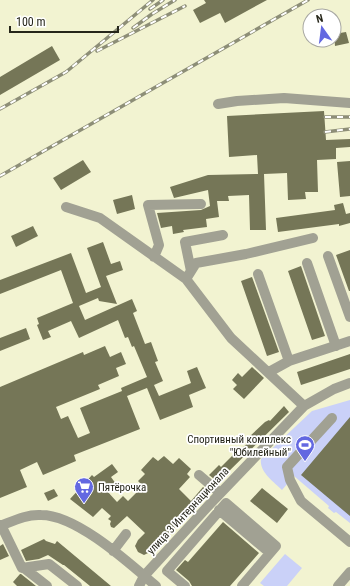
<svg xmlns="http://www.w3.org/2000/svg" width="350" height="586" font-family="'Roboto Condensed',sans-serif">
<rect width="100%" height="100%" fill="#f2f3d1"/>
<path fill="#cad1f8" d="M350,400V523L336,512L334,513L328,508L329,506L294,476L282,490C274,482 259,472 261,459L312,411Z
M285,554L302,568L287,586H264L260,583Z"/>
<path fill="#757657" d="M204,0H267L225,23L220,13L200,23L193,10L206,3Z
M346,32L349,43L335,46L334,34Z
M52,46L60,60L0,95V77Z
M324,111L326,140L350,139V147L336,148V159L317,160L318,192H305L306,199L288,200L287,173L264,174L266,230H250L249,195L228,196L229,201H217L219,217L206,219L207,227L183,230L184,232L173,234L172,226L161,228L157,213L201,210L210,206L208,190L174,198L170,187L208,175L258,174L257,155L229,157L227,116Z
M83,160L91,172L61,190L53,178Z
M350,161V196L340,197L337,162Z
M132,195L135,209L117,214L113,200Z
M343,203L346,214L350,213V223L339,226V224L278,232L276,218L335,210L334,205Z
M33,226L38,236L16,247L11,236Z
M103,242L111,264L120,261L123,270L106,276L117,304L99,301L98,298L79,306L85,320L132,299L137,311L133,313L145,344L151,342L158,361L155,362L163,381L154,385L159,396L191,383L187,371L197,367L206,388L189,395L193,407L160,420L147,388L127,396L140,429L74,455L76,461L43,475L37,462L20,470L27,487L0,498V387L83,352L84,355L105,346L110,357L121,352L126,364L116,368L119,376L98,385L100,389L56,407L61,419L68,416L78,438L90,433L80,408L122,391L121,388L147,377L134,346L132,347L128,337L125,338L118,320L79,338L71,321L48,331L51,337L43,340L37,325L39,324L37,318L73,303L61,270L0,294V280L71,253L86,293L101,287L87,248Z
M350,250V291H349L336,255Z
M301,266L325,336L312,340L288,271Z
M252,277L279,352L267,356L241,281Z
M26,328L30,339L0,351V338Z
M350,354V369L301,385L297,372Z
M252,367L264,378L244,399L233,389L237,385L232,380L238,373L242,377Z
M284,406L289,412L218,482L209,475L219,465L221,467L237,451L238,452L250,441L248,439L249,437L265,422L269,420L270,421Z
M350,417V516L301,475Z
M164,456L173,464L179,458L191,469L187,474L190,477L179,489L191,501L203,487L209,492L195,505L196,507L150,552L144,555L138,552L135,546L138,540L145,533L127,516L114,528L111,527L110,524L111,521L108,519L111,516L102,508L93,517L70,499L92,475L94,477L112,464L118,472L111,477L116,484L107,491L117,502L123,496L128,501L143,486L138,481L145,474L141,470L153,457L158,461Z
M262,488L288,509L277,523L250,501Z
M54,489L58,496L48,501L44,493Z
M223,522L259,553L230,586H192L189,581L176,570L185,560L188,562Z
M44,539L46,541L55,544L57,541L111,586H90L64,565H63L48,555L39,559L26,561L21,550Z
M3,544L9,556L0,560V546Z
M20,574H21L36,586H17L13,582Z"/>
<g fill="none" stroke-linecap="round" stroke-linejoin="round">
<path stroke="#a1a193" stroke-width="10" d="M218,104L237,101L284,98L350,103
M66,207L100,218L186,279L231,338L304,406
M328,256L350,317
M154,257L159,245L148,205L201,204
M307,263L336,346
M191,271L185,242L223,235
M258,274L289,361
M186,279L196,263L246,254L313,238
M269,372L289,361L350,341
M332,418L287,467L290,480L301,501L350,542
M199,475L220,493
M219,510L270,553
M1,525L22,568L49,564L77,586
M0,526C13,521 27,514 41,515C77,515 129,563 156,586
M113,551L126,534
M24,568L47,586
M139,586L144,576L210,504L304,406L334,389L350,383
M185,586L167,571L226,503L276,546L242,586
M338,586L350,572"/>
<g stroke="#8d8e77" stroke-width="3.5">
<path id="rail" d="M150,9L163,0
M133,28L152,14L175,0
M97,51L185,6
M0,109L66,72L153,0
M325,117H350
M325,132L350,129
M0,176L308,0"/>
</g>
<use href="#rail" stroke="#fff" stroke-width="2" stroke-dasharray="6" stroke-linecap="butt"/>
</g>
<defs>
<g id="stadium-pin" transform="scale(1)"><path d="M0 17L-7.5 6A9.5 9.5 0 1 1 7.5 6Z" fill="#6368e1" stroke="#fff"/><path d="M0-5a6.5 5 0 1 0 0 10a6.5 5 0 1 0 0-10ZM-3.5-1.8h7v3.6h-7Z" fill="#fff"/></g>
<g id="supermarket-pin" transform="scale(1)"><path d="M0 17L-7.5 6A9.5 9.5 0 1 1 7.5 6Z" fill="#6368e1" stroke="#fff"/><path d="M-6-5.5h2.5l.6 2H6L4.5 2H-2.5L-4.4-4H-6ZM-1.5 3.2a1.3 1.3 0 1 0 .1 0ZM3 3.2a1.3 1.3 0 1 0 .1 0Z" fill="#fff"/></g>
</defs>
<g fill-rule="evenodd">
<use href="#stadium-pin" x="305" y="445"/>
<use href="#supermarket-pin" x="84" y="487"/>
</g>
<g text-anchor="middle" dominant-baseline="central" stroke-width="3.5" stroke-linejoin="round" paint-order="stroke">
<g font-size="11" fill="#26261a" stroke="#fff" text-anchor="end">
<text x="291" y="439">Спортивный комплекс<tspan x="291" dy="13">"Юбилейный"</tspan></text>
<text x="98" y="487" text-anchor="start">Пятёрочка</text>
</g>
<g font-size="11" fill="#26261a" stroke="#fff">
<text transform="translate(188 511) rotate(-47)">улица 3 Интернационала</text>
</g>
</g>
<g transform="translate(322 28) rotate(346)"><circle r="19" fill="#ffffff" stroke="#a8a8a3"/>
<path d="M0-3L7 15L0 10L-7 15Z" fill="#6368e1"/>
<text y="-6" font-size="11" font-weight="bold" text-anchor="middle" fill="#26261a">N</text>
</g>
<path d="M10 26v6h108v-6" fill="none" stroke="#26261a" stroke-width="2"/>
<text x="16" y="26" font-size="12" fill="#26261a" stroke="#ffffff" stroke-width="3" paint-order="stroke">100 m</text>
</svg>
